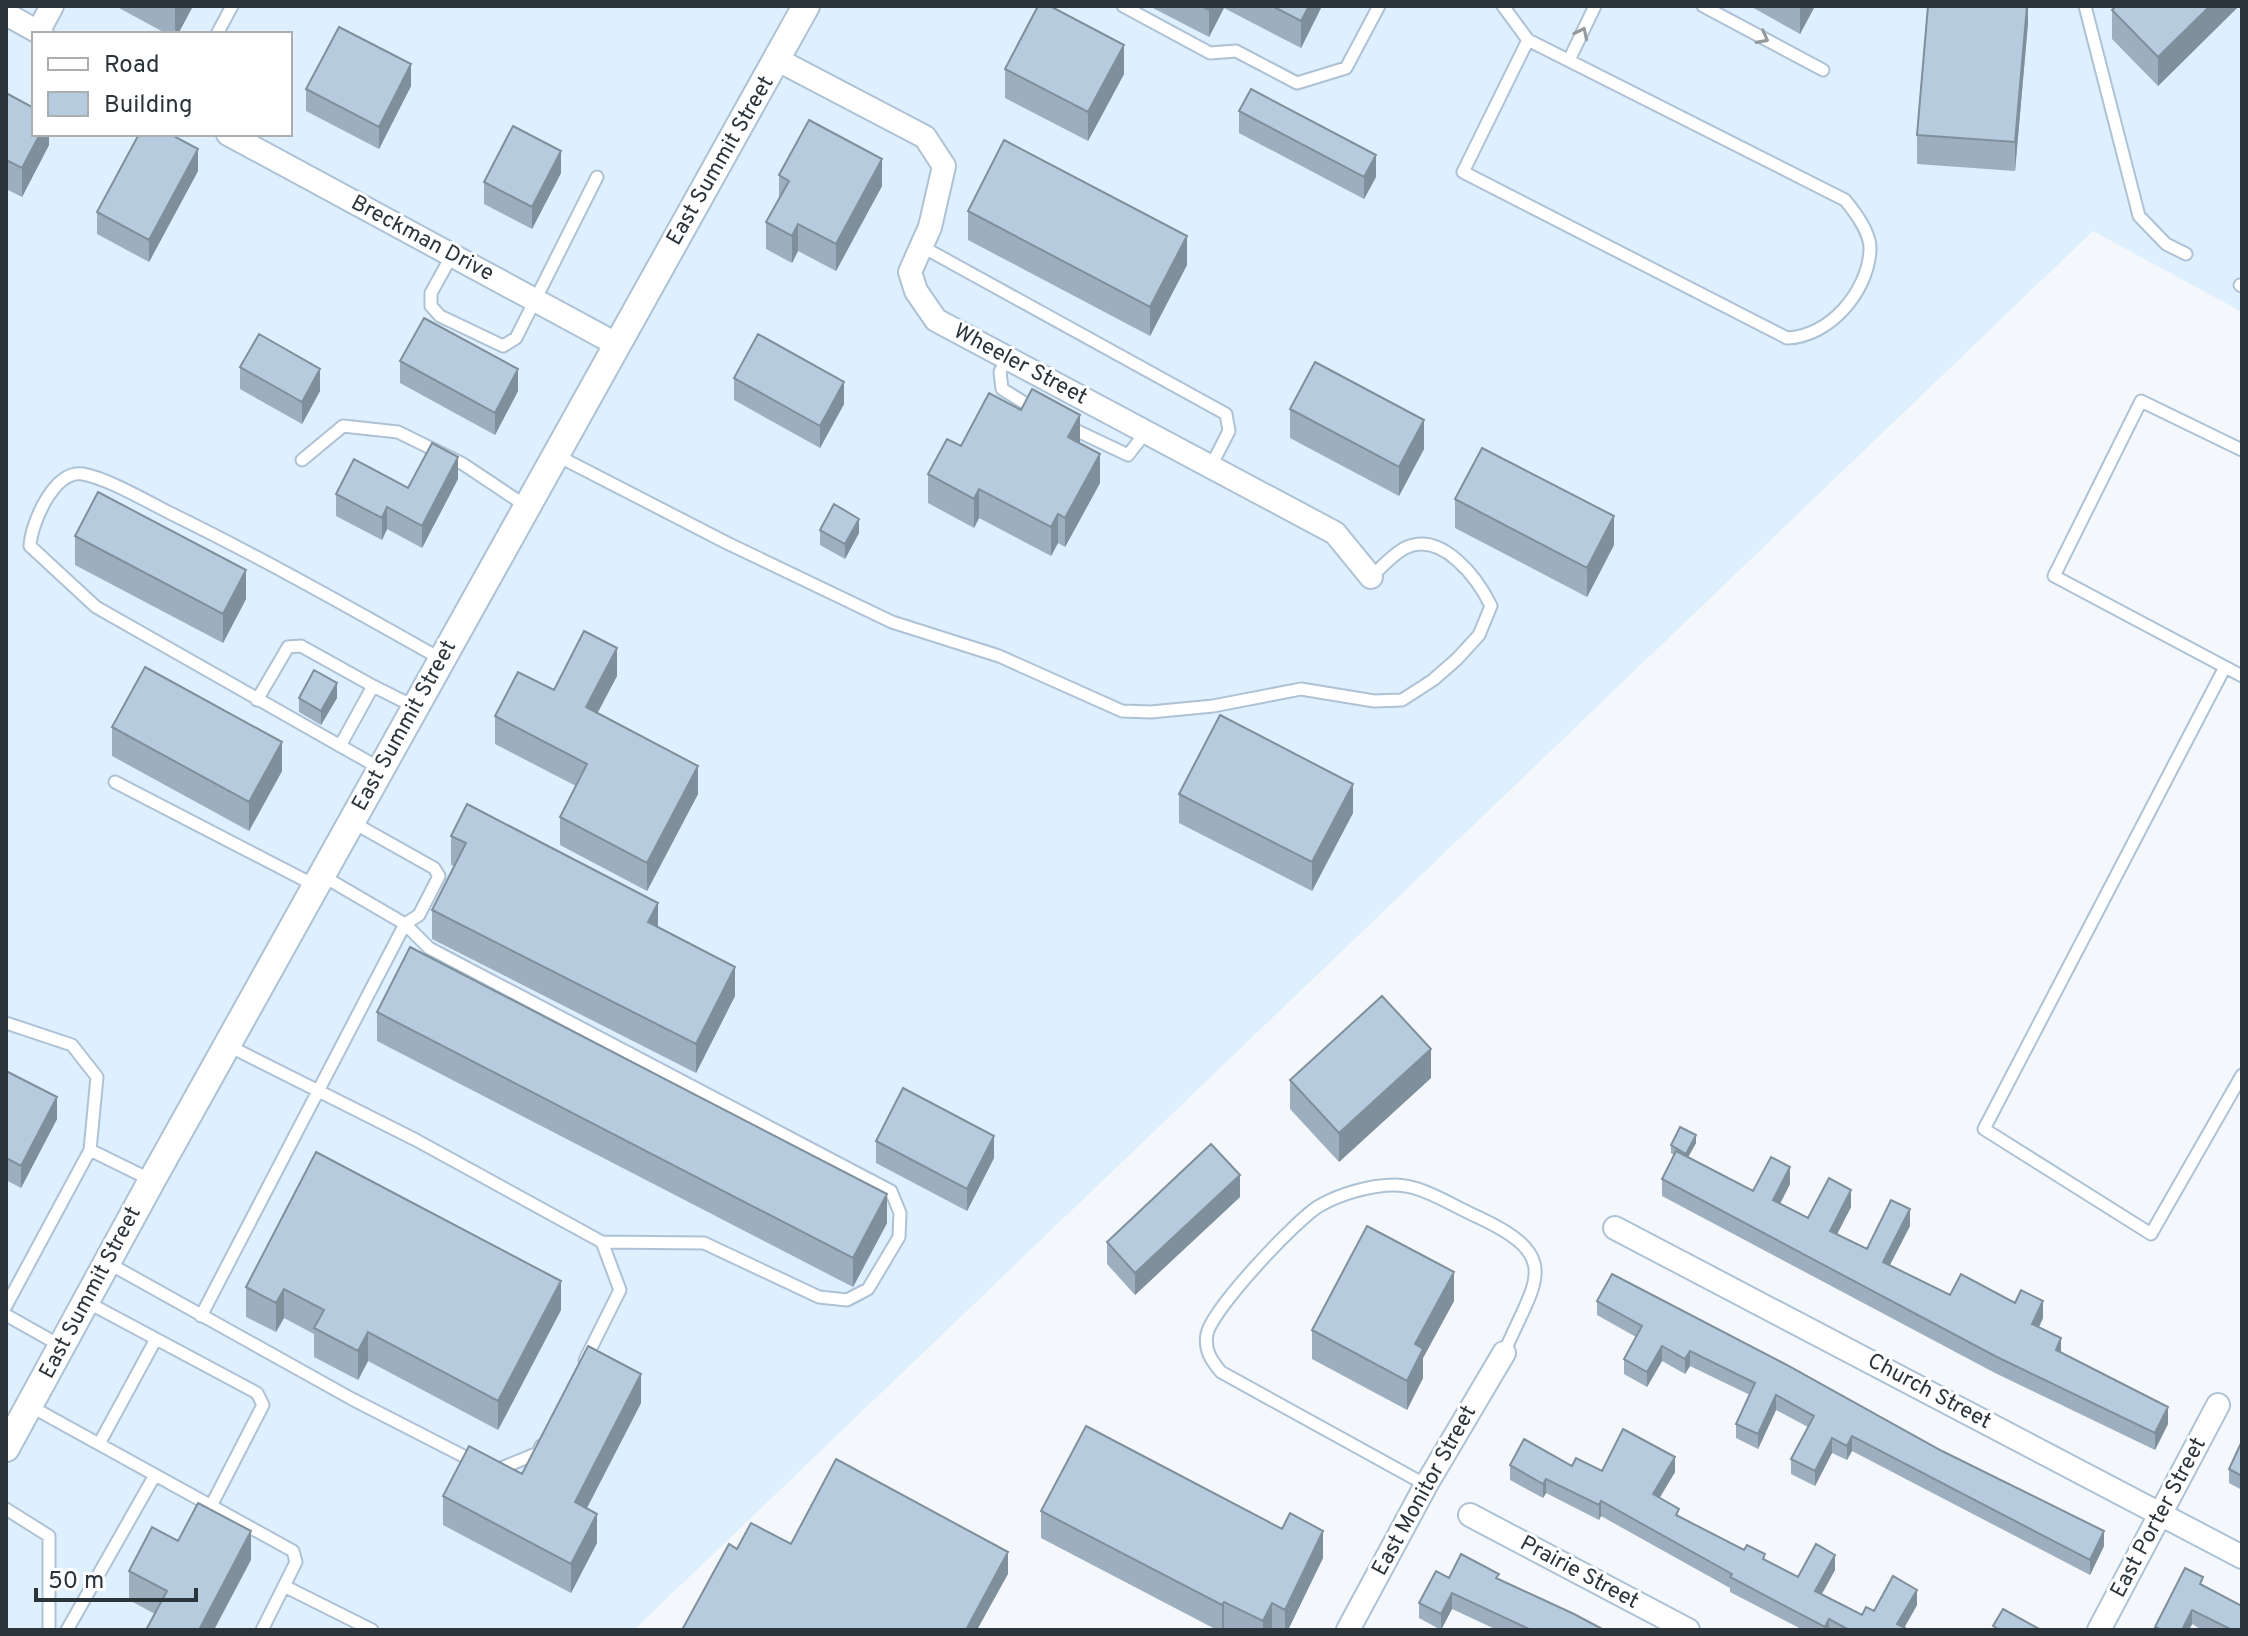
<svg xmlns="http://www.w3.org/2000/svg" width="2248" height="1636" font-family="Overpass,sans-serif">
<rect width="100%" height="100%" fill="#f4f8fc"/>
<path fill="#deeffe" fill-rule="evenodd" d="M6,6H2242V312L2093,231L634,1630H8ZM34,34H290V134H34Z"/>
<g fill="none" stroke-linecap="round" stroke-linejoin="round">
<g stroke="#adc2d5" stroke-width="15">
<path id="service" d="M1123,6L1210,53L1236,51L1297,83L1346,68L1379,6
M1503,6L1528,40L1463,172L1787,338C1829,337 1868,292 1870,250C1871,234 1855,212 1845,200L1528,40
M1703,6L1823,70
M2085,6L2139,216L2166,244L2186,254
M217,34L232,6
M1569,60L1595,6
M921,246L1226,414L1229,431L1211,466
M452,255L431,293V306L440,316L503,346L516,338L597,177
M2240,285L2242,286
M1007,357L1000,372L1002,389L1036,410
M1069,427L1128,455L1146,432
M2242,450L2141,401L2054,576L2242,676
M556,455L727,543L892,622L999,656L1122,711L1151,712L1213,706L1301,689L1374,701L1402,700L1433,680L1457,659L1479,635L1491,606C1478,579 1442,530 1405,548C1393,554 1381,568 1371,577
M302,460L343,426L398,432L463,464L526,506
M2225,667L1984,1129L2151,1234L2242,1075
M373,686L415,707
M257,700L288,647L301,646L373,686L340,746
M381,769L96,607L30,546C31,524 54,469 83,474C107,478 150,503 172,514C264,559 352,609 441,659
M115,782L316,886
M352,822L434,868L439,876L419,915L405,924L429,948L891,1191L900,1213L899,1237L868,1289L847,1300L819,1297L704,1243L602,1242
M6,1023L72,1045L97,1077L90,1150L151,1180
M229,1046L416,1140L602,1242L620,1290L585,1360
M108,1263L352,1399L475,1462
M87,1302L257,1393L263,1405L211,1506
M6,1306L90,1150
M6,1315L61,1346
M201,1316L405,924L321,875
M30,1406L293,1551L296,1562L262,1630
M99,1444L156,1339
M494,1471L538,1453L541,1446
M1426,1485L1221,1372C1211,1360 1204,1350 1207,1334C1212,1309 1296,1220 1319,1206C1340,1194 1370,1185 1395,1185C1423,1185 1454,1207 1480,1218C1565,1258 1534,1282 1504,1353
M6,1509L49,1536V1630
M284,1586L372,1630
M67,1630L155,1475"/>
</g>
<g stroke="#adc2d5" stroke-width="26">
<path id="minor" d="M6,14L42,34
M38,32L52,6
M778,60L925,137L944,166L930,227L910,272L916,291L936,320L1335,533L1371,577
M228,134L616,344
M1615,1228L2242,1557
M1470,1515L1688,1630
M1348,1630L1426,1485L1504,1353
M2099,1630L2218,1405"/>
</g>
<g stroke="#adc2d5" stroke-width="30">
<path id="tertiary" d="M6,1448L152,1180L806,6"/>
</g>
<use href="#service" stroke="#fff" stroke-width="11"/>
<use href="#minor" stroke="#fff" stroke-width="22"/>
<use href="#tertiary" stroke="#fff" stroke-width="26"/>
</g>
<path fill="#9dafbf" d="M119,6H193L178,34H167L119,8Z
M1149,6H1322L1301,48L1224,8L1209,37Z
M1750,6H1815L1800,34Z
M2028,6V23L2015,171L1917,164V135Z
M2116,6H2239L2158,86L2112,39V10Z
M1005,69L1124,74L1088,141L1005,98Z
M411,86L379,149L306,111V89Z
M6,93L49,134V145L22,197L6,189Z
M1239,111L1376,177L1364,199L1239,133Z
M198,171L149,262L97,234V212Z
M561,173L532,229L484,204V182Z
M779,175L882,186L836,271L798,251L792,263L766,249V222L779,199Z
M968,211L1187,265L1150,336L968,240Z
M400,361L518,391L495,435L400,383Z
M240,367L320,391L302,424L240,389Z
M734,378L844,404L820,448L734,400Z
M1290,409L1424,449L1399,496L1290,438Z
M1080,443L1100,483L1065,547L1058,543L1051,556L979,518L974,528L928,503V474L961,446Z
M458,479L422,548L387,529L382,540L336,516V494L408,488Z
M1455,499L1614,545L1587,597L1455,528Z
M820,530L859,533L845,559L820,545Z
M75,536L246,599L223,643L75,565Z
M617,676L597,713L698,794L647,891L560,845V817L576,786L495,744V716L554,690Z
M299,698H337L321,725L299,712Z
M112,727L282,771L249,831L112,756Z
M1179,794L1353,813L1312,891L1179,823Z
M451,836L658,927L735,996L696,1073L432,939V910L454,866L451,865Z
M377,1012L887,1223L853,1287L377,1041Z
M6,1071L57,1119L21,1188L6,1180Z
M1431,1078L1339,1162L1290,1109V1080Z
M876,1141L994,1158L967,1211L876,1163Z
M1696,1143L1688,1157L1753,1191L1790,1184L1780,1204L1808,1218L1851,1207L1837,1234L1867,1249L1910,1226L1890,1265L1950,1295L2043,1318L2039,1327L2061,1353L2168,1424L2155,1450L1995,1373L1662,1196V1179L1674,1155L1671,1153V1145Z
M316,1152L561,1310L498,1430L368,1361L358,1380L314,1357V1334L284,1318L276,1332L246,1317V1287Z
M1240,1197L1135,1295L1107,1264V1242Z
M1454,1301L1423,1358V1378L1407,1410L1312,1359V1330Z
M1597,1301L2104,1546L2090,1575L1852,1451L1847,1460L1832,1453L1815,1486L1791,1474V1459L1808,1427L1776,1410L1758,1449L1736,1438V1424L1750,1395L1690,1366L1685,1374L1662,1361L1647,1387L1624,1374V1359L1636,1337L1597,1315Z
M641,1403L587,1508L597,1543L571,1593L443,1525V1496L522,1474Z
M2242,1441V1490L2229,1483V1469Z
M1510,1465L1572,1466L1602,1471L1675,1472L1659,1498L1679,1516L1798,1577L1835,1570L1822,1594L1862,1615L1874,1611L1917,1605L1904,1628L1905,1630H1803L1730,1592V1588L1601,1516L1599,1520L1546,1493L1543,1498L1510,1480Z
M1041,1511L1323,1558L1288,1630H1217L1041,1538Z
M178,1541L251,1560L155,1614L129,1600V1571Z
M1499,1580L1604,1630H1497L1452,1609L1441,1630L1419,1618V1603Z
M2203,1585L2242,1630H2202L2192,1624L2189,1630H2155V1627Z"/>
<path fill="#7f8f9b" d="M177,6H193L178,34H175V9Z
M1211,6H1224V8L1209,37V10Z
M1309,6H1322L1301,48V21Z
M1800,6H1815L1800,34Z
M2027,6H2028V23L2015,171V142Z
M2210,6H2239L2158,86V57Z
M1124,45V74L1088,141V112Z
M411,64V86L379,149V127Z
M40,134H49V145L22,197V168Z
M198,149V171L149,262V240Z
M561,151V173L532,229V207Z
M1376,155V177L1364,199V177Z
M882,159V186L836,271V244Z
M798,224V251L792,263V236Z
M1187,236V265L1150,336V307Z
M320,369V391L302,424V402Z
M518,369V391L495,435V413Z
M844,382V404L820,448V426Z
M1080,415V444L1068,437Z
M1424,420V449L1399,496V467Z
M1100,454V483L1065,547V518Z
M458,457V479L422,548V526Z
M979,489V518L974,528V499Z
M387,507V529L382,540V518Z
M1058,514V543L1051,556V527Z
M1614,516V545L1587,597V568Z
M859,519V533L845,559V544Z
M246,570V599L223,643V614Z
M617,648V676L586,735V707Z
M337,683V698L321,725V711Z
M282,742V771L249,831V802Z
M698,766V794L647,891V863Z
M1353,784V813L1312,891V862Z
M658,903V932L648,922Z
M735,967V996L696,1073V1044Z
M1431,1049V1078L1339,1162V1133Z
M57,1097V1119L21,1188V1166Z
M1696,1135V1143L1686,1161V1154Z
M994,1136V1158L967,1211V1189Z
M1790,1167V1184L1773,1217V1200Z
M1240,1175V1197L1135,1295V1273Z
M1851,1190V1207L1830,1248V1231Z
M887,1194V1223L853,1287V1258Z
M1910,1209V1226L1883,1278V1262Z
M1454,1272V1301L1423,1358V1378L1407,1410V1381L1415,1344Z
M561,1281V1310L498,1430V1401Z
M284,1289V1318L276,1332V1303Z
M2043,1301V1318L2032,1341V1324Z
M368,1332V1361L358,1380V1351Z
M2061,1338V1355L2056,1350Z
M1662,1346V1361L1647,1387V1372Z
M1690,1351V1366L1685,1374V1359Z
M641,1374V1403L575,1531V1502Z
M1776,1395V1410L1758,1449V1434Z
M2168,1407V1424L2155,1450V1433Z
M1852,1436V1451L1847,1460V1446Z
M1832,1438V1453L1815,1486V1471Z
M1675,1457V1472L1653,1509V1494Z
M1546,1479V1493L1543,1498V1484Z
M1601,1501V1516L1599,1520V1505Z
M597,1514V1543L571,1593V1564Z
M251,1531V1560L214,1630H199Z
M1323,1531V1558L1288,1630H1285V1610Z
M2104,1531V1546L2090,1575V1560Z
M1008,1552V1574L977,1630H966Z
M1835,1555V1570L1815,1606V1591Z
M1917,1590V1605L1903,1630L1897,1624Z
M1452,1593V1609L1441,1630V1614Z
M1224,1602V1629L1222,1630V1605Z
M1272,1603V1630H1263V1621Z
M2192,1610V1624L2189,1630H2182Z
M1829,1619V1630H1825V1627Z"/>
<path fill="#b6ccde" stroke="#7f8f9b" stroke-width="2" d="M1038,6H1050L1124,45L1088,112L1005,69Z
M1201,6H1211L1209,10Z
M1272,6H1309L1301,21Z
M1928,6H2027L2015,142L1917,135Z
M2116,6H2210L2158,57L2112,10Z
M339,27L411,64L379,127L306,89Z
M1251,89L1376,155L1364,177L1239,111Z
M6,93L34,108V134H40L22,168L6,160Z
M809,120L882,159L836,244L798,224L792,236L766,222L789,181L779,175Z
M513,126L561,151L532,207L484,182Z
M139,134H170L198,149L149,240L97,212Z
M1004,140L1187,236L1150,307L968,211Z
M424,318L518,369L495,413L400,361Z
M259,334L320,369L302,402L240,367Z
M758,334L844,382L820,426L734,378Z
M1315,362L1424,420L1399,467L1290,409Z
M1032,389L1080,415L1068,437L1100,454L1065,518L1058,514L1051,527L979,489L974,499L928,474L947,439L961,446L989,393L1021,410Z
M432,443L458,457L422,526L387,507L382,518L336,494L354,459L408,488Z
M1482,448L1614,516L1587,568L1455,499Z
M98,492L246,570L223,614L75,536Z
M834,504L859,519L845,544L820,530Z
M584,631L617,648L586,707L698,766L647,863L560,817L587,764L495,716L518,672L554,690Z
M145,667L282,742L249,802L112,727Z
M314,670L337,683L321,711L299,698Z
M1220,715L1353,784L1312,862L1179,794Z
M467,804L658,903L648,922L735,967L696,1044L432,910L466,843L451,836Z
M410,947L887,1194L853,1258L377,1012Z
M1382,996L1431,1049L1339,1133L1290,1080Z
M6,1071L57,1097L21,1166L6,1158Z
M903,1088L994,1136L967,1189L876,1141Z
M1680,1127L1696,1135L1686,1154L1671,1145Z
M1211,1144L1240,1175L1135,1273L1107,1242Z
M1676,1151L1753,1191L1771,1157L1790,1167L1773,1200L1808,1218L1829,1178L1851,1190L1830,1231L1867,1249L1891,1200L1910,1209L1883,1262L1950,1295L1961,1274L2015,1303L2021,1290L2043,1301L2032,1324L2061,1338L2056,1350L2168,1407L2155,1433L1995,1356L1662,1179Z
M316,1152L561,1281L498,1401L368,1332L358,1351L314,1328L324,1310L284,1289L276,1303L246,1287Z
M1367,1226L1454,1272L1415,1344L1423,1349L1407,1381L1312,1330Z
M1612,1274L1785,1364L1942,1451L2104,1531L2090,1560L1852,1436L1847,1446L1832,1438L1815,1471L1791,1459L1814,1416L1776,1395L1758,1434L1736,1424L1755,1383L1690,1351L1685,1359L1662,1346L1647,1372L1624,1359L1642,1326L1597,1301Z
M588,1346L641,1374L575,1502L597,1514L571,1564L443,1496L469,1446L522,1474Z
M1086,1426L1282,1529L1290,1513L1323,1531L1285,1610L1272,1603L1263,1621L1224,1602L1222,1605L1041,1511Z
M1623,1429L1675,1457L1653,1494L1679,1509L1676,1515L1744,1550L1747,1545L1765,1554L1763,1559L1798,1577L1816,1544L1835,1555L1815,1591L1862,1615L1866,1607L1874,1611L1893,1576L1917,1590L1897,1624L1905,1628L1903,1630H1849L1829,1619L1825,1627L1730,1577L1732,1574L1601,1501L1599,1505L1546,1479L1543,1484L1510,1465L1524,1439L1572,1466L1576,1458L1602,1471Z
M2242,1441V1476L2229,1469Z
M836,1459L1008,1552L966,1630H682L729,1544L737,1549L751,1523L791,1544Z
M198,1503L251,1531L199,1630H146L167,1591L129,1571L152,1527L178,1541Z
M1461,1554L1499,1574L1496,1578L1574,1614L1604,1630H1531L1452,1593L1441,1614L1419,1603L1436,1571L1449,1578Z
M2185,1568L2203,1577L2200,1584L2242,1606V1630H2232L2192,1610L2182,1630H2162L2155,1627Z
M2003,1609L2041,1630H2000L1993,1626Z"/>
<defs><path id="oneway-chevron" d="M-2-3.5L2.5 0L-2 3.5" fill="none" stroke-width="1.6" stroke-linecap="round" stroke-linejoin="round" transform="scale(2)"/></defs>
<g stroke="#959a9d">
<use href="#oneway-chevron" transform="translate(1582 33) rotate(-64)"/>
<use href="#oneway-chevron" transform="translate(1763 38) rotate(28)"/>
</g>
<g text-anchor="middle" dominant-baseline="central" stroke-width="6" stroke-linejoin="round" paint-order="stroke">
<g font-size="22" fill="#2b343b" stroke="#fff">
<text transform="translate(721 161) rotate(-60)">East Summit Street</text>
<text transform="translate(422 239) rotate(28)">Breckman Drive</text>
<text transform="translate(1020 365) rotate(28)">Wheeler Street</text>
<text transform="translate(405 726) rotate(-61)">East Summit Street</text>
<text transform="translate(91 1293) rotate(-62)">East Summit Street</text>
<text transform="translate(1929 1392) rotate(28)">Church Street</text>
<text transform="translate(1425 1491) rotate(-61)">East Monitor Street</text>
<text transform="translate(2159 1518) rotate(-62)">East Porter Street</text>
<text transform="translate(1579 1573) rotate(28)">Prairie Street</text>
</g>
</g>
<rect width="2248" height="1636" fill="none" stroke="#2b343b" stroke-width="16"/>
<rect x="32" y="32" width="260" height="104" fill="#ffffff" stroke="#aaaeb1" stroke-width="2"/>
<rect x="48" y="58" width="40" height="12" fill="#ffffff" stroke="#aaaeb1" stroke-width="2"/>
<text x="104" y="72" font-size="24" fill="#2b343b">Road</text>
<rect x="48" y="92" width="40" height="24" fill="#b6ccde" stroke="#aaaeb1" stroke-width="2"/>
<text x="104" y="112" font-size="24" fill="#2b343b">Building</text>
<path d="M36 1588v12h160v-12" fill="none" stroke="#2b343b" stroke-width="4"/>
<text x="48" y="1588" font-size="24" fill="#2b343b" stroke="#ffffff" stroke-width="6" paint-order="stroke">50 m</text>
</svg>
